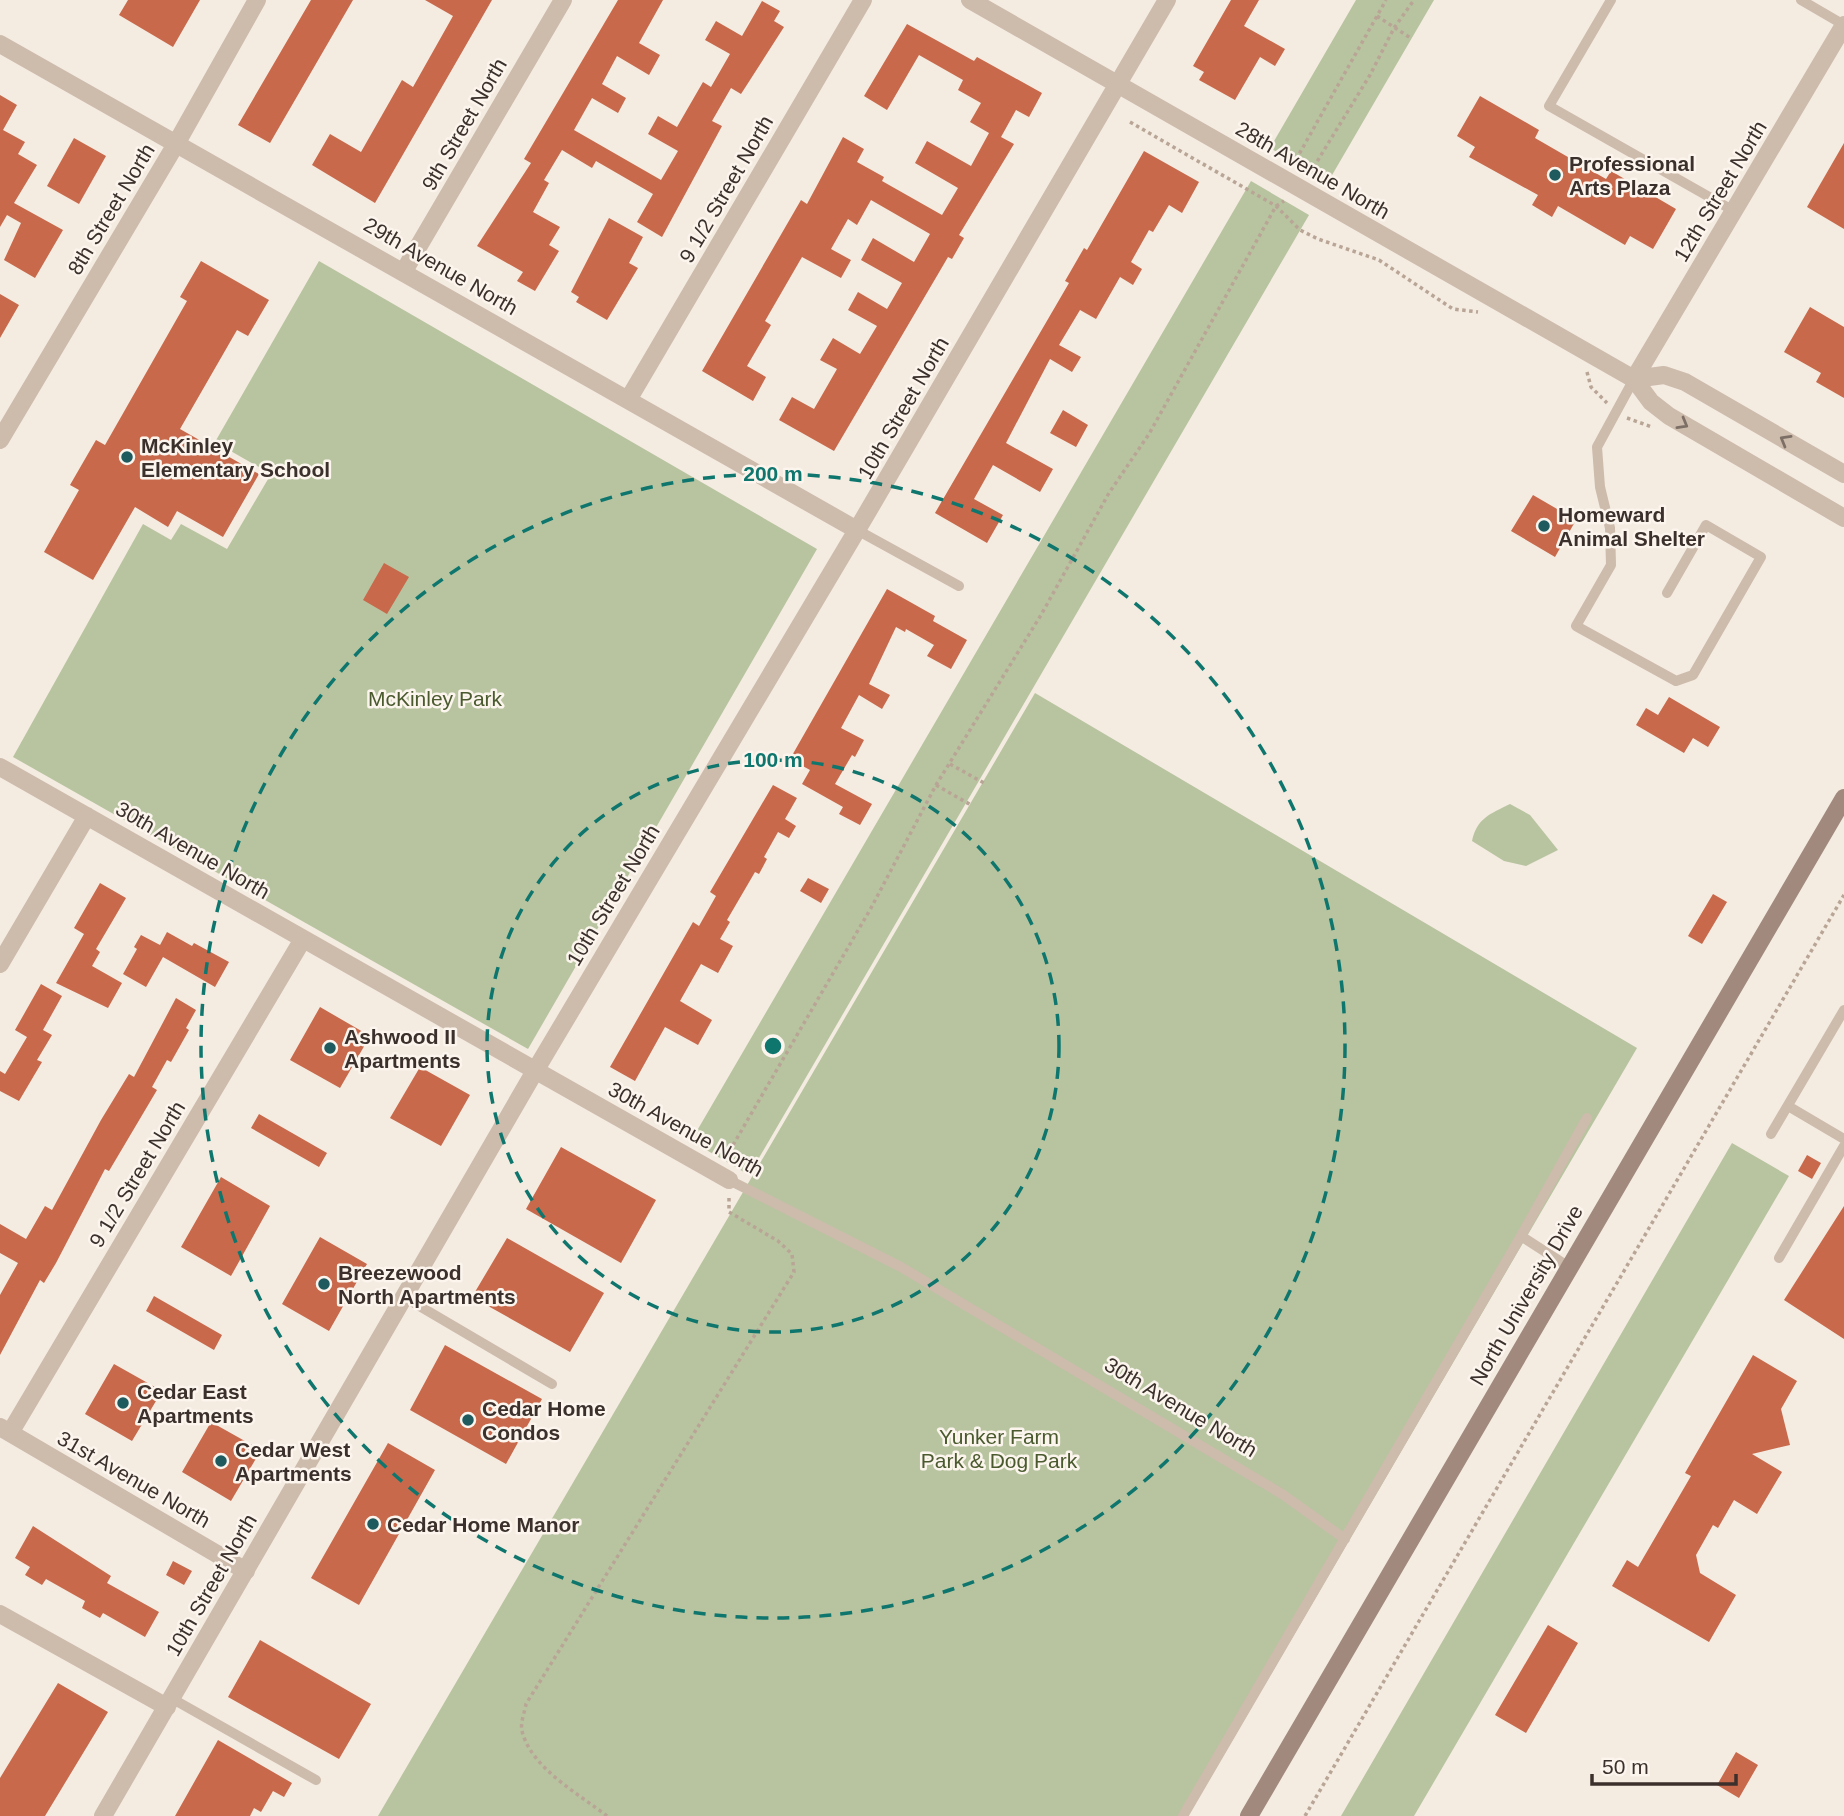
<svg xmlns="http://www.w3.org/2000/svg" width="1844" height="1816" font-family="Arial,sans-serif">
<rect width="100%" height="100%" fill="#f4ebe1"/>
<path fill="#b8c4a0" d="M1356,0H1434L1328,182L1270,148Z
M1251,181L1309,215L749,1175L691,1141Z
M319,261L817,549L528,1049L13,757L143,524L171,540L181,524L227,549L271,474L215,442Z
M1035,693L1637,1048L1188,1816H378Z
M1510,804L1530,815L1558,850L1526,866L1504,861L1472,841C1477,818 1490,814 1510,804Z
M1732,1143L1789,1176L1414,1816H1341Z"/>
<path fill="#c8694b" d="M128,0H200L173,47L119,15Z
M311,0H353L270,143L238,125Z
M425,0H492L375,203L312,165L330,134L361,152L402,80L413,87L453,16Z
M618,0H663L639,43L660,55L649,75L617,56L602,84L626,98L618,113L592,98L574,130L661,180L678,151L648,134L658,116L677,127L703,82L711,87L730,54L705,40L716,21L742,36L762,1L780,11L774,21L784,27L741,94L731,88L712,121L722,126L662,237L637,222L653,194L596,161L592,168L562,150L544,180L549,183L533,212L560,227L549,245L559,251L535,291L517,281L523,272L477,246L531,163L524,159Z
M1231,0H1259L1244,26L1285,49L1275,66L1260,57L1235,100L1199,80L1204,72L1193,66Z
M907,24L974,61L977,57L1042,93L1029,117L1016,110L1001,137L1014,144L959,235L964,238L952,259L948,257L941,269L834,451L779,420L792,397L814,409L837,369L820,360L833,338L860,354L877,326L848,310L858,292L887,309L902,283L861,260L873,238L914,262L930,234L871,200L857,225L848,219L831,249L851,260L841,278L802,257L765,321L771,325L747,366L766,377L753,401L702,371L801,200L807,204L843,137L864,149L857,162L884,177L882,181L942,215L958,188L915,163L927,141L971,166L989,133L970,122L981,103L958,90L963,80L919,55L887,110L864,96Z
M0,95L17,105L3,130L25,142L18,154L37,165L14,203L63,230L35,278L4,260L21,223L7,215L0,227Z
M1480,96L1539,130L1535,138L1606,179L1611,171L1676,209L1653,249L1630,236L1625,245L1558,206L1552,217L1532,205L1538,195L1469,157L1475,147L1457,136Z
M74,138L106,156L79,204L47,186Z
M1844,143V229L1807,207Z
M1144,151L1199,182L1182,213L1169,205L1153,232L1149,230L1131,262L1142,269L1133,285L1120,277L1096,319L1080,310L1059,345L1081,357L1072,372L1050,359L1006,443L1053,469L1040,492L993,465L974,499L1003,515L987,543L935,513L1069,283L1065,281L1084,248L1087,250Z
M609,218L643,237L629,263L638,268L607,320L576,302L579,297L571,292Z
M201,261L269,300L248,336L237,330L180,429L259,474L223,537L177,511L168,527L135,507L93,580L44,552L79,490L70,485L96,440L105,445L187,301L180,297Z
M0,294L19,305L0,338Z
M1810,307L1844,327V398L1816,382L1821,373L1784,352Z
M1063,410L1088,425L1076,447L1050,433Z
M1533,495L1576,520L1555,557L1511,531Z
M384,563L409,577L387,614L363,600Z
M887,589L935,616L933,621L967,640L951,669L927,656L934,645L906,629L905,632L896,627L869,684L890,695L882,709L859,695L841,728L864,740L855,757L852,755L835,784L872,804L860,825L839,814L843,807L802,784L810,770L790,759Z
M1669,697L1720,727L1708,747L1693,738L1684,753L1636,725L1646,708L1658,715Z
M773,785L797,798L785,819L796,826L789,838L778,832L764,857L767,859L759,874L755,872L727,920L730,922L720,939L733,946L718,973L701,964L680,1001L712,1020L698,1045L665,1027L635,1081L610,1067L693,922L699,926L716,896L710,892Z
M808,878L829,889L821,903L800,891Z
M100,883L126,898L96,949L100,952L92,966L122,983L108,1008L56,983L84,934L74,928Z
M1713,894L1727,902L1702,944L1688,936Z
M167,932L192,946L194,943L229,962L215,987L163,957L146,987L123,974L137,949L134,947L141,935L160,945Z
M41,984L62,996L43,1030L52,1035L37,1060L42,1062L19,1101L0,1091V1071L5,1074L27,1037L15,1030Z
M176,998L196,1010L186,1028L189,1030L171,1062L167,1060L152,1087L157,1090L109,1171L105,1169L56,1263L44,1283L40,1280L0,1355V1295L18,1263L0,1253V1224L26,1239L45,1206L52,1210L101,1120L129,1074L134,1077Z
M320,1007L370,1036L340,1088L290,1060Z
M420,1067L470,1095L441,1146L390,1118Z
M259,1114L327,1153L319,1167L251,1128Z
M561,1147L656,1200L621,1263L526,1209Z
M1807,1155L1821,1163L1812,1179L1798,1171Z
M221,1177L270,1206L231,1276L181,1247Z
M1844,1206V1339L1784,1300Z
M320,1237L367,1264L329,1331L282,1304Z
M507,1238L604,1293L570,1352L472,1297Z
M154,1296L222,1335L214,1350L146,1311Z
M445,1345L542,1399L506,1464L410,1410Z
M1753,1355L1797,1381L1781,1409L1790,1445L1752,1454L1782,1472L1757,1514L1734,1500L1718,1528L1713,1525L1696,1555L1700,1573L1736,1595L1709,1642L1612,1586L1627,1560L1638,1567L1691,1476L1685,1473Z
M114,1364L162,1391L132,1441L85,1414Z
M211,1422L261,1450L231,1501L182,1472Z
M388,1443L435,1470L359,1605L311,1578Z
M33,1526L111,1576L107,1583L159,1612L145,1637L103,1613L100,1618L82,1608L85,1601L46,1579L42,1585L25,1575L30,1567L15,1558Z
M173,1561L192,1571L184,1585L166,1575Z
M1548,1625L1578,1643L1526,1733L1495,1715Z
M260,1640L371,1704L339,1759L228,1697Z
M58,1683L108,1712L45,1816H0V1778Z
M218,1740L292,1783L284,1797L273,1791L261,1812L254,1808L250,1816H175Z
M1736,1752L1758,1765L1739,1798L1717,1785Z"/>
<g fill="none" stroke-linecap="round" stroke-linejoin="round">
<path stroke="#b9a596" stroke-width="3.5" stroke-dasharray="3.5 3.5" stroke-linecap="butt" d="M1377,16L1412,39
M1130,122L1276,206L1300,230L1318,239L1379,260L1453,309L1478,312
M1299,167L1298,156L1386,0
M1310,173L1370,75L1394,28L1414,0
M1587,372L1591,387L1607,403
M1627,418L1652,427
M950,764L984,783
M936,785L971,805
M726,1157L871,908L936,785L1041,615L1109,493L1149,434L1276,206L1284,201
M607,1816C579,1794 531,1768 522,1731C520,1723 525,1711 526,1704L794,1272L792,1254L778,1241L729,1212V1196
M1305,1816L1844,895"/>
<path stroke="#cdbbac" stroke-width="10" d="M1611,0L1549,106L1734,211
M1801,0L1844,25
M1634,379L1597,447L1600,487L1610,528L1611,565L1576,626L1676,681L1693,675L1761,557L1706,525L1667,593
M857,530L959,586
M1788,1106L1844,1139
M1771,1134L1844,1010
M729,1180L901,1267L1282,1494L1345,1539
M1521,1236L1569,1267
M1779,1258L1844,1146
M404,1297L552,1384
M171,1698L316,1780
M1183,1816L1521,1236L1587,1118"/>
<path stroke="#cdbbac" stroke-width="18" d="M970,0L1634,379L1651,402L1669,416L1844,518
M0,44L857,530
M404,271L563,0
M1634,379L1844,25
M1634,379L1664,375L1685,382L1844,474
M628,400L863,0
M0,440L176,144L257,0
M0,767L729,1180
M0,964L87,816
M0,1427L246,1571
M10,1433L303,939
M0,1614L167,1707
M103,1816L535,1071L857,530L1167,0"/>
<path stroke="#a18a7d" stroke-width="18" d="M1249,1816L1844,798"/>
</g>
<defs><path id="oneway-chevron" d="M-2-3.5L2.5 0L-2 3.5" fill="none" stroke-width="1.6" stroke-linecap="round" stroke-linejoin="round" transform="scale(1.75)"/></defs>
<g stroke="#7d6f65">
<use href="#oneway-chevron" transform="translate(1683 424) rotate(30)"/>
<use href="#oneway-chevron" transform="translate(1785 440) rotate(-150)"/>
</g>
<g fill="none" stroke="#0f766e" stroke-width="3.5" stroke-dasharray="12 9">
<circle cx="773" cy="1046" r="286"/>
<circle cx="773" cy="1046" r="572"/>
</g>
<g fill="#1f5a5e" stroke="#fbf5ee" stroke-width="2.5">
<circle cx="1555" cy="175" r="7"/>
<circle cx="127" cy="457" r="7"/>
<circle cx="1544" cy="526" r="7"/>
<circle cx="330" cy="1048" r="7"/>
<circle cx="324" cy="1284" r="7"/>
<circle cx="123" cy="1403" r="7"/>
<circle cx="468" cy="1420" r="7"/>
<circle cx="221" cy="1461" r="7"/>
<circle cx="373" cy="1524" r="7"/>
</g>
<g text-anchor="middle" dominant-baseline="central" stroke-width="5" stroke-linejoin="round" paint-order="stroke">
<g font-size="21" fill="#3b302b" stroke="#fbf5ee">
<text transform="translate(464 124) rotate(-60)">9th Street North</text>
<text transform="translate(1313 170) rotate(30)">28th Avenue North</text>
<text transform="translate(726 189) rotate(-60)">9 1/2 Street North</text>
<text transform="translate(1720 191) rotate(-59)">12th Street North</text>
<text transform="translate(111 209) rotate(-59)">8th Street North</text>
<text transform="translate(441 266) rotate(30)">29th Avenue North</text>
<text transform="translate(903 408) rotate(-60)">10th Street North</text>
<text transform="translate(193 850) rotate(30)">30th Avenue North</text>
<text transform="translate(613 895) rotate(-59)">10th Street North</text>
<text transform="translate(686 1129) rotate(29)">30th Avenue North</text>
<text transform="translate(137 1174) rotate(-59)">9 1/2 Street North</text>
<text transform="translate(1526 1295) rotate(-60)">North University Drive</text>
<text transform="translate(1181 1407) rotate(31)">30th Avenue North</text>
<text transform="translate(134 1479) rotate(30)">31st Avenue North</text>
<text transform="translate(211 1585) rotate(-60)">10th Street North</text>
</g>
<g font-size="21" font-weight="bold" fill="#3b302b" stroke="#fbf5ee" text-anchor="start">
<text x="1569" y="163">Professional<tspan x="1569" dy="24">Arts Plaza</tspan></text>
<text x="141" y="445">McKinley<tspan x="141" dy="24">Elementary School</tspan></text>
<text x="1558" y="514">Homeward<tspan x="1558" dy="24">Animal Shelter</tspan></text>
<text x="344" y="1036">Ashwood II<tspan x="344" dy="24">Apartments</tspan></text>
<text x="338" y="1272">Breezewood<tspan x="338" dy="24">North Apartments</tspan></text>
<text x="137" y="1391">Cedar East<tspan x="137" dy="24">Apartments</tspan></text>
<text x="482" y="1408">Cedar Home<tspan x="482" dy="24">Condos</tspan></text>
<text x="235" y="1449">Cedar West<tspan x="235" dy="24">Apartments</tspan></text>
<text x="387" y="1524">Cedar Home Manor</text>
</g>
<g font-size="21" fill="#4a5a2e" stroke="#fbf5ee">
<text x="435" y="698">McKinley Park</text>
<text x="999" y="1436">Yunker Farm<tspan x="999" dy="24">Park &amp; Dog Park</tspan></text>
</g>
</g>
<circle cx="773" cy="1046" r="10" fill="#0f766e" stroke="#fbf5ee" stroke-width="3.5"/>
<g font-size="21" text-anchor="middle" font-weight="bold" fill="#0f766e" stroke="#fbf5ee" stroke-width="5" stroke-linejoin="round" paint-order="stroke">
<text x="773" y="481">200 m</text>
<text x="773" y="767">100 m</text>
</g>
<path d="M1592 1774v10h144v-10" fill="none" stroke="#3b302b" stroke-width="3.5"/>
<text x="1602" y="1774" font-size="21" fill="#3b302b" stroke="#fbf5ee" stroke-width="5" paint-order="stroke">50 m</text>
</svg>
